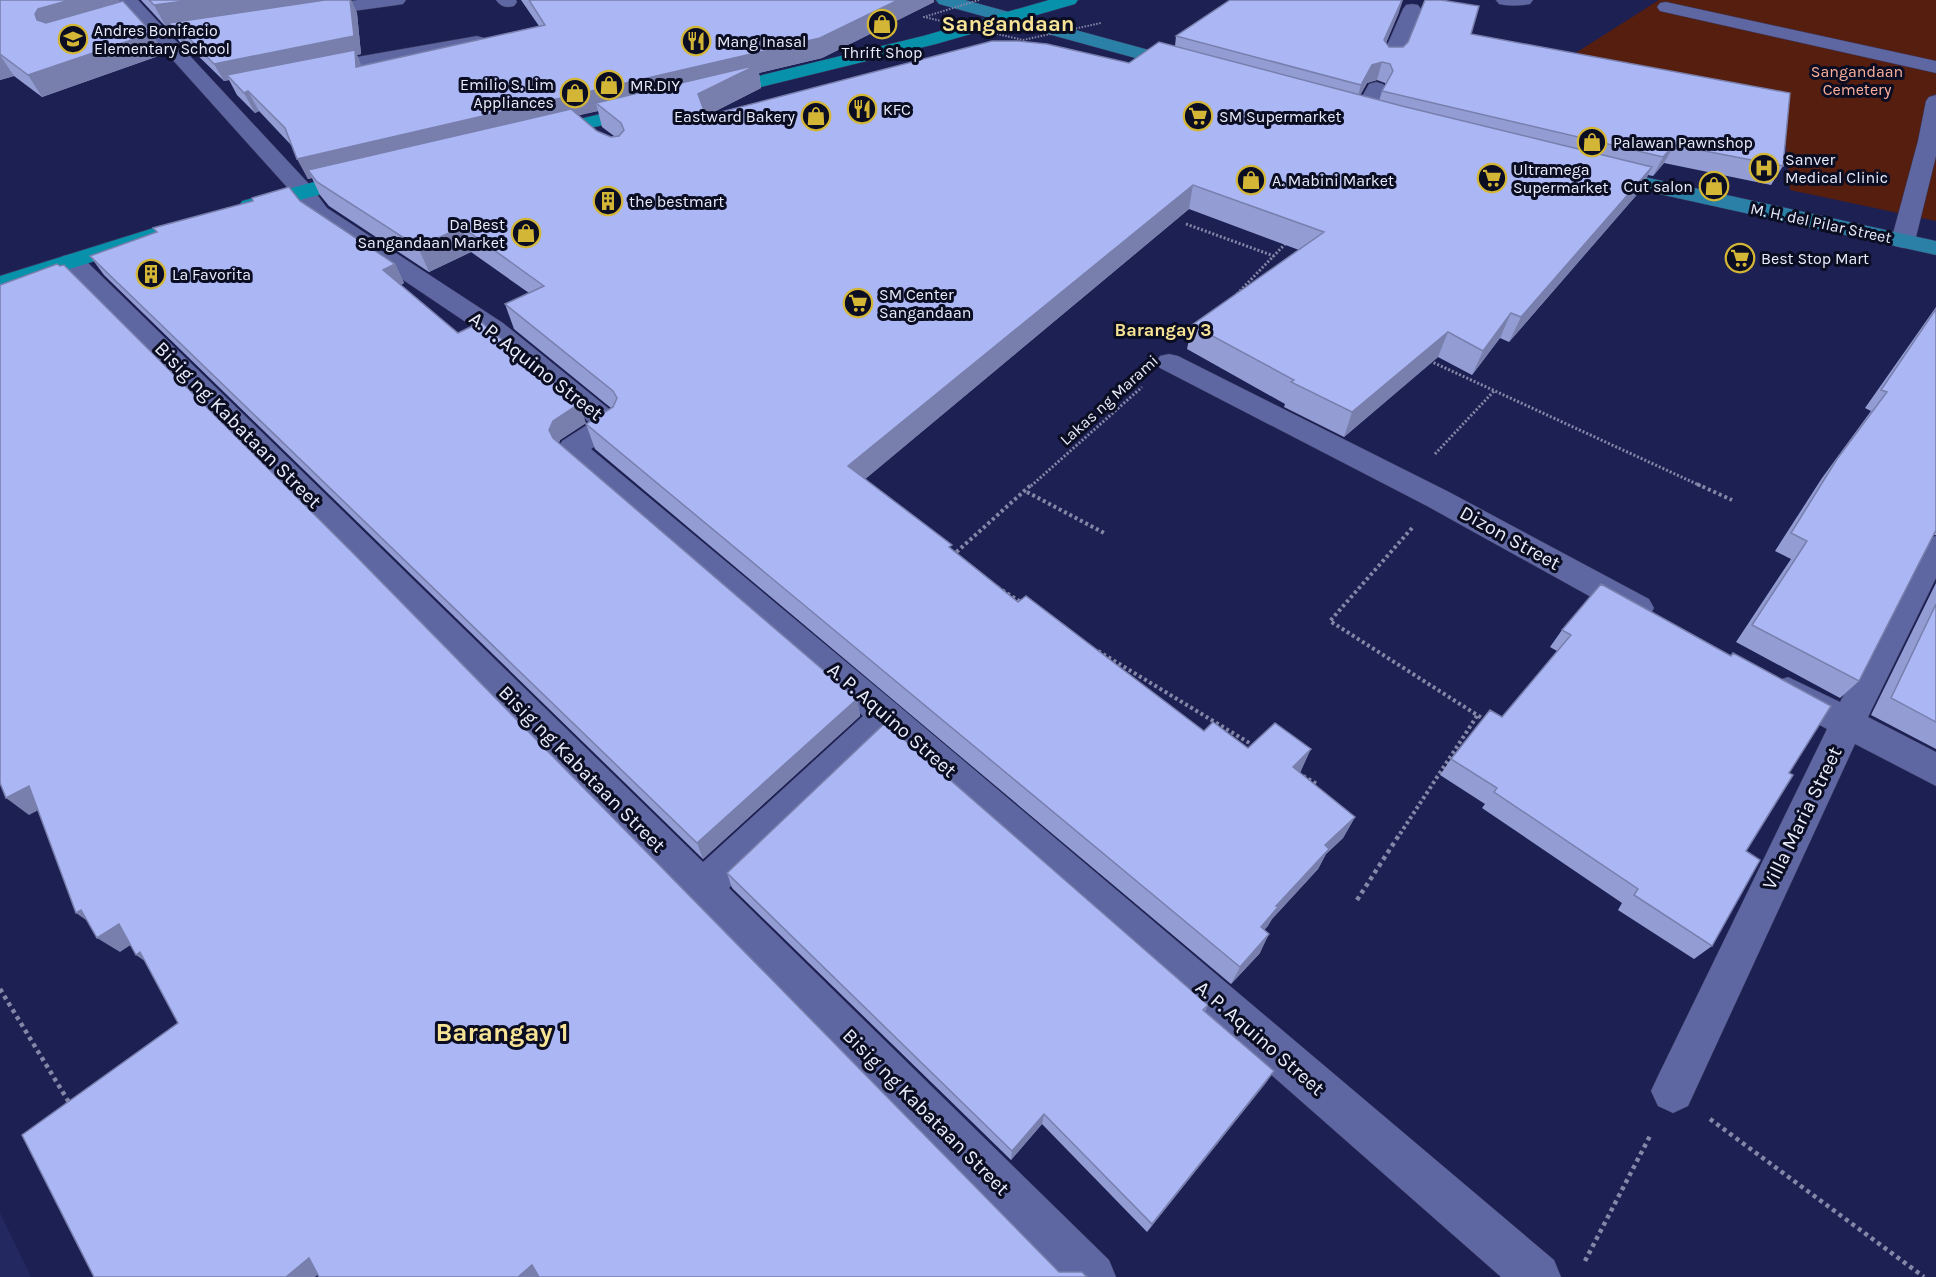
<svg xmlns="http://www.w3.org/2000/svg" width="1936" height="1277" font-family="Karla,sans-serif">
<rect width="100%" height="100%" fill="#1d2052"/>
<path fill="#242861" d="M0,1213L31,1277H0Z"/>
<path fill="#561e0f" d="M1659,0H1936V221L1790,190L1783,111L1574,54Z"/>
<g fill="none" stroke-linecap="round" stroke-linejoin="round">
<g stroke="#3a3861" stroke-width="1">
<path id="minor" d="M119,0H138L310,185L327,208L503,323L619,417L623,424L619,431L591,449L899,706L1554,1260L1561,1277H1501L887,737L729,888L1109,1260L1116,1277H1058L366,570L63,266L60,261L63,256L72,254L81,256L703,862L863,716L562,455L558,448L562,441L590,423L485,335L311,218L294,195Z
M358,0H406L403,4L397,5L310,17L304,16L301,12L304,8L310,7Z
M496,0H516L517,2L514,6C506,8 501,7 496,0Z
M1496,0H1533L1530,4C1520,6 1509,6 1499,4Z
M1666,2L1936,61V73L1660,11L1657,7L1660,3Z
M1412,4L1418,5L1421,9L1401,59L1398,63H1384L1381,59L1403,9L1406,5Z
M477,36L484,38L486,42L484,46L317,76L310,74L307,70L310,66L317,64Z
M1376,82L1383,84L1386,88L1370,117L1363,119L1356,117L1353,113L1369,84Z
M1936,95V156L1915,241L1911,246L1903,248L1895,246L1891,241L1918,141L1926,101L1929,97Z
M1169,354L1178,356L1449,492L1649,599L1654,608L1649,617L1638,620L1627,617L1427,506L1160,368L1156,362L1160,356Z
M1936,536V578L1868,717L1936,752V786L1855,744L1688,1106L1673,1113L1658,1106L1651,1091L1658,1076L1827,729L1776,701L1771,691L1776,681L1788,677L1840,702L1925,539Z"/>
</g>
<g stroke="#3a3861" stroke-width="1">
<path id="major" d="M936,0H965L1193,62L1196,66L1193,70H1179L939,4Z
M1599,167L1936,241V255L1591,179L1588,174L1591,169Z"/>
</g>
<g stroke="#3a3861" stroke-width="1">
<path id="highway" d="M1049,0H1078L1075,4L936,44L716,98L709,96L706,92L709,88L923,36Z
M643,104L650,106L653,110L650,114L544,139L537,137L533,133L537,129Z
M360,170L368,172L371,177L368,182L250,213L242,211L239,206L242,201Z
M160,226L168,228L172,233L168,238L0,291V276Z"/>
</g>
<path stroke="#8487a7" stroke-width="3" stroke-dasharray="2 2" stroke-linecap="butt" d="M1186,224L1274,256
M1237,294L1288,241
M1430,361L1701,486
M1435,454L1494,391
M1031,486L1142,387"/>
<path stroke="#8487a7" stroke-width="4" stroke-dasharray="3 3" stroke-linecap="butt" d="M1697,484L1732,500
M1027,492L1106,534
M1412,528L1330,621L1485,720
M952,556L1032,484
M997,587L1024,604
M1098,651L1256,747
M1303,776L1317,784
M1400,834L1477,716"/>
<path stroke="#8487a7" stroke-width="4.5" stroke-dasharray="4 4" stroke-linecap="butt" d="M1357,900L1401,832
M0,989L70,1104
M1710,1119L1924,1277
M1585,1261L1651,1134"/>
<use href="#minor" fill="#5e67a1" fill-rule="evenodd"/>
<use href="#major" fill="#2a80a6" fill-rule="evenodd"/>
<use href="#highway" fill="#0891aa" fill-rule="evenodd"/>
<path stroke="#8487a7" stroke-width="2" stroke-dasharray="1.5 1.5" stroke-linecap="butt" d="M979,0L924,17L1023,40
M1023,40L1101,23"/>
</g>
<path fill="#939dd3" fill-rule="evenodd" d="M0,0H119L120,2L152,33L164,54L42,97L14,76L0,80Z
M141,0H351L357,13L361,54L357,55L361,66L539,26L521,0H934V2L822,58L759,73L761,88L708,115L1129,63L1175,46L1176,36L1399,12L1386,43L1389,47H1403L1471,34L1783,166L1771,185L1664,163L1653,176L1648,175L1640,191L1509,342L1500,338L1472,375L1438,357L1344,437L1284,407L1285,404L1187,349L1192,325L1299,250L1189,209L865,479L1018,602L1204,731L1248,748L1301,771L1300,773L1355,817L1343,838L1326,854L1318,869L1272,919L1264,930L1260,953L1231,984L595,449L586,424L611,408L514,329L505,304L529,293L471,252L429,272L329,206L320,195L312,178L308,179L292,146L259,111L255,113L237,95L229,80L224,81L188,46L185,47L179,41L171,26L166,27ZM1377,80L1385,83L1386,85L1382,91L1379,101L1360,95L1367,83ZM598,111L602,127L614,136L611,137L597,131L578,115Z
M300,201L395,264L404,283L401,285L458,333L586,423L560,440L559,443L857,699L860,716L703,859L104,275L90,256L156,232L153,228Z
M1936,307V535H1933L1859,681L1840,698L1736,642L1791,559L1775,551L1822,478L1871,411L1865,408Z
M1936,583V749L1871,715Z
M1562,630L1731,655L1733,653L1789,773L1746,851L1712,946L1694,959L1618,910L1622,903L1482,808L1485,804L1440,775L1451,759L1502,717L1557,651L1550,647Z
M727,873L1208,1005L1205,1011L1274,1071L1147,1232L1042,1124L1011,1160L732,888Z"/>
<path fill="#787fac" d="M70,0H119L124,10L51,30L37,20L35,14L38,9Z
M192,0H345L169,23L171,26L166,27L154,5Z
M350,0H351L357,13L361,54L357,55L363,70L227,75L229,80L224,81L214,64Z
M898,0H934V2L822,58L759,73L761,88L702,118L596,103L598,111L314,178L308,170L312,178L308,179L297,159Z
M1402,0H1403L1399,12L1379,58L1384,40Z
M179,28L188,46L185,47L175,30Z
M152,33L164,54L42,97L28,75Z
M0,55L14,76L0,80Z
M1382,62L1377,80L1367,83L1356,103L1361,85L1372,65Z
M248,91L259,111L255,113L244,93Z
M1674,145L1664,163L1653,176L1663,157Z
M1652,167L1640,191L1509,342L1521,317Z
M1193,185L1189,209L851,491L848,466Z
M462,227L471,252L429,272L418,247Z
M395,264L404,283L392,289L383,270Z
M1511,313L1500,338L1472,375L1483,351Z
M1448,332L1438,357L1344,437L1352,412Z
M579,404L586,423L560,440L556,449L549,430L553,421Z
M857,699L860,716L703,859L697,843Z
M1311,749L1301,771L1283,789L1293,767Z
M29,786L52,803L29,815L6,798Z
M1355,817L1343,838L1326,854L1318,869L1272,919L1268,926L1251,945L1261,927L1276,906L1325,845Z
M81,910L99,929L76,913Z
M119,924L141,938L120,952L97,938Z
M1269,934L1260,953L1231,984L1240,967Z
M140,952L158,970L136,955Z
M1274,1071L1266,1083L1147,1232L1152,1224Z
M1044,1114L1042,1124L1011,1160L1012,1151Z
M309,1258L329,1265L315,1277H286Z
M532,1265L540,1277H518Z"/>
<path fill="#abb6f5" stroke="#787fac" stroke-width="1.5" d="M0,0H70L38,9L35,14L37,20L46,23L123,1L152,33L28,75L0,54Z
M149,0H192L154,5Z
M325,0H350L354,36L214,64L179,28L175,30L169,23Z
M529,0H898L820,38L297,159L285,128L248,91L244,93L227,75L355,50L356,67L545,25Z
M1230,0H1402L1384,40L1389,47H1403L1408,42L1425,0H1441L1479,6L1471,34L1790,93L1783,166L1674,145L1663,157L1382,91L1393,71L1390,64L1382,62L1372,65L1361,85L1176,36Z
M992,41H1018L1047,44L1129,63L1159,42L1402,106L1652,167L1521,317L1511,313L1483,351L1448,332L1352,412L1291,382L1294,380L1192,325L1324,232L1193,185L848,466L952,545L949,547L1018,602L1026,596L1204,731L1213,722L1248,748L1275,723L1311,749L1293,767L1355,817L1325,845L1329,849L1276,906L1278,907L1261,927L1269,934L1240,967L586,424L613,407L617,398L613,391L505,304L544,286L462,227L418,247L317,182L308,170L571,109L597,131L611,137L619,136L624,130L621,123L596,103L757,65L698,94L706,116Z
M289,187L300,201L395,264L383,270L458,333L481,322L579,404L553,421L549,430L553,438L857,699L697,843L90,256L157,232L153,228L253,201L252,198Z
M57,264L60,266L64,265L352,552L1059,1272H1082L1087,1277H539L532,1265L518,1277H319L309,1258L286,1277H94L22,1135L178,1023L140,952L136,955L119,924L97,938L81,910L76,913L29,786L6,798L0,783V285Z
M1936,309V530L1859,681L1752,625L1807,541L1791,533L1837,459L1887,392L1881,390Z
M1601,584L1731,656L1733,653L1831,706L1789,773L1793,775L1746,851L1760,860L1712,946L1634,895L1638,889L1494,792L1497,788L1451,759L1490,710L1502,717L1571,635L1562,630Z
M1936,604V722L1891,698Z
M885,723L1208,1005L1203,1010L1274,1071L1152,1224L1044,1114L1012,1151L727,873Z"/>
<defs>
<g id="shop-ring" transform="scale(1.5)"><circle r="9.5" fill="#0b0d23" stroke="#d3b635" stroke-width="1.5"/><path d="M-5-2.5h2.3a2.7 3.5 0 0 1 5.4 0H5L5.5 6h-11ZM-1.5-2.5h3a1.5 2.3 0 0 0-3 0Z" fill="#d3b635"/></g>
<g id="school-ring" transform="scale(1.5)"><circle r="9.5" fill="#0b0d23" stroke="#d3b635" stroke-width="1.5"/><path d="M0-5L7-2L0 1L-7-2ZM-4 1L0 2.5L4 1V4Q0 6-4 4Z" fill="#d3b635"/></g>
<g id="restaurant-ring" transform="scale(1.5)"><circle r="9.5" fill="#0b0d23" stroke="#d3b635" stroke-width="1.5"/><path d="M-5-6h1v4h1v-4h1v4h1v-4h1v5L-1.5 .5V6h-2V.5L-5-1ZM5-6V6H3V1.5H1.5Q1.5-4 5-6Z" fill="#d3b635"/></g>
<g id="supermarket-ring" transform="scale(1.5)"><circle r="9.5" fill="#0b0d23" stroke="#d3b635" stroke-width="1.5"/><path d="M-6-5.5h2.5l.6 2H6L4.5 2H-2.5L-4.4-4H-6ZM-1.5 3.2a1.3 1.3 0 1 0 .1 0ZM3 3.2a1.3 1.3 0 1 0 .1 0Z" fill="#d3b635"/></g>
<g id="hospital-ring" transform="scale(1.5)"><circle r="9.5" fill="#0b0d23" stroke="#d3b635" stroke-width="1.5"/><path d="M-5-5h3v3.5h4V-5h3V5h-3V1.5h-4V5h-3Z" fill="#d3b635"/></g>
<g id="building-ring" transform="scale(1.5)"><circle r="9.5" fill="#0b0d23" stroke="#d3b635" stroke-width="1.5"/><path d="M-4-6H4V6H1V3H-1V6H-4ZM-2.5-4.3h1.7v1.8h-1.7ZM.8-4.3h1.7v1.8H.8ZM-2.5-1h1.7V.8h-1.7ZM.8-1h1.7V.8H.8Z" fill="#d3b635"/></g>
</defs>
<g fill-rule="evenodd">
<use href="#shop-ring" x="882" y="24"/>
<use href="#school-ring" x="73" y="39"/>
<use href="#restaurant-ring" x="696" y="41"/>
<use href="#shop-ring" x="609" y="85"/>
<use href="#shop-ring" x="575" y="93"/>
<use href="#restaurant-ring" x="862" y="109"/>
<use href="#shop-ring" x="816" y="116"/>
<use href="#supermarket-ring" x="1198" y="116"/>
<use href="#shop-ring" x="1592" y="142"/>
<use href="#hospital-ring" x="1764" y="168"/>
<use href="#supermarket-ring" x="1492" y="178"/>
<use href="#shop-ring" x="1251" y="180"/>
<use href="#shop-ring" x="1714" y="186"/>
<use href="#building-ring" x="608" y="201"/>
<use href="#shop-ring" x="526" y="233"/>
<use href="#supermarket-ring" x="1740" y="258"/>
<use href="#building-ring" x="151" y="274"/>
<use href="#supermarket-ring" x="858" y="303"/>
</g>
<g text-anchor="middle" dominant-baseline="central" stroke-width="6" stroke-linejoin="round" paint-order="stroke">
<g font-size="16" fill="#e9ecf9" stroke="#0b0d23" text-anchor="start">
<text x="94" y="30">Andres Bonifacio<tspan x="94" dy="18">Elementary School</tspan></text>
<text x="717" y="41">Mang Inasal</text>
<text x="882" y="52" text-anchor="middle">Thrift Shop</text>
<text x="554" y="84" text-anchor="end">Emilio S. Lim<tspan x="554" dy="18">Appliances</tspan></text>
<text x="630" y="85">MR.DIY</text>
<text x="883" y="109">KFC</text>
<text x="795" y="116" text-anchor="end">Eastward Bakery</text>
<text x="1219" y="116">SM Supermarket</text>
<text x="1613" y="142">Palawan Pawnshop</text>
<text x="1785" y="159">Sanver<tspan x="1785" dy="18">Medical Clinic</tspan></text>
<text x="1513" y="169">Ultramega<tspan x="1513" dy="18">Supermarket</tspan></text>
<text x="1272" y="180">A. Mabini Market</text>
<text x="1693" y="186" text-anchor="end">Cut salon</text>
<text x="629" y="201">the bestmart</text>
<text x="505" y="224" text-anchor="end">Da Best<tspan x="505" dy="18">Sangandaan Market</tspan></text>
<text x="1761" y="258">Best Stop Mart</text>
<text x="172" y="274">La Favorita</text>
<text x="879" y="294">SM Center<tspan x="879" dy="18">Sangandaan</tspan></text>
</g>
<g font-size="16" fill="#fcb09b" stroke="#0b0d23">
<text x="1857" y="71">Sangandaan<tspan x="1857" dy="18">Cemetery</tspan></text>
</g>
<g font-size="16" fill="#e9ecf9" stroke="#0b0d23">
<text transform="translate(1821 223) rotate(12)">M. H. del Pilar Street</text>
<text transform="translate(1109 400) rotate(-42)">Lakas ng Marami</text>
</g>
<g font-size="18" font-weight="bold" fill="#f6e395" stroke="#0b0d23">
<text x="1163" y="330">Barangay 3</text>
</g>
<g font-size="20" fill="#e9ecf9" stroke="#0b0d23">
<text transform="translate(536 366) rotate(38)">A. P. Aquino Street</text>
<text transform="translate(238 425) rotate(45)">Bisig ng Kabataan Street</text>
<text transform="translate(1510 538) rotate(29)">Dizon Street</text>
<text transform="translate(892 720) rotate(41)">A. P. Aquino Street</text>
<text transform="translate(582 769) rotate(45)">Bisig ng Kabataan Street</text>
<text transform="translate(1802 818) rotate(-64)">Villa Maria Street</text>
<text transform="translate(1260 1038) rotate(41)">A. P. Aquino Street</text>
<text transform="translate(926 1112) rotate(45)">Bisig ng Kabataan Street</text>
</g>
<g font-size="22" font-weight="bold" fill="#f6e395" stroke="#0b0d23">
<text x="1008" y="24">Sangandaan</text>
</g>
<g font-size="26" font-weight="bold" fill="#f6e395" stroke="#0b0d23">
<text x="502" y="1032">Barangay 1</text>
</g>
</g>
</svg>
